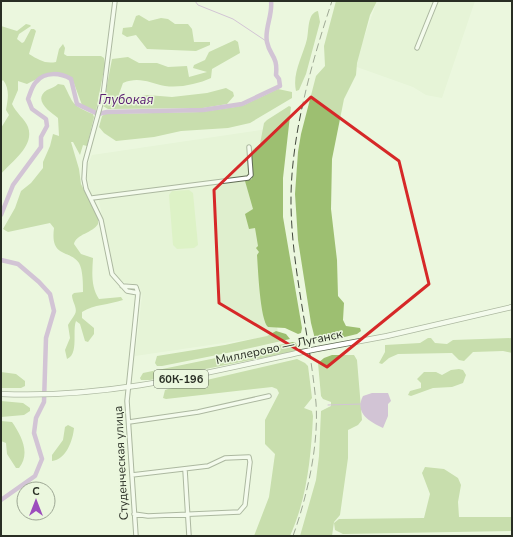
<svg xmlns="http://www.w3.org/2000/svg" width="513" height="537" font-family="'Nunito Sans',sans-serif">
<rect width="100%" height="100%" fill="#ebf7de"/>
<path fill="#dfefce" d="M377,1H475L442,98L426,95L413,87L354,66Z
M275,128L265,208L278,335L135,356L142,296L139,285L123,282L114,274L98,196H94L91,194L87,178L88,164L92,155Z"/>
<path fill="#cdeba9" d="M189,190L193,193L198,245L194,248L177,249L173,245L169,195L172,191Z"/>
<path fill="#9dbf71" d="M336,1H377L370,15L357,63L356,75L344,99L332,159L331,209L337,260L338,296L344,303L343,320L346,326L360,328L361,331L357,334L320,343L315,339L311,323L298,240L295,194L298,152L301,134L316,76L325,66L324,46Z
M318,11L320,22L306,74L299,90L296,91C292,73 303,56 307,39C309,31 307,13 318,11Z
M139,15L149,21L161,18L168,19L175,24H188L192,29L194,42H210V45L196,51L147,49L136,35L127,37L122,34L123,28L132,27L136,16Z
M26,24L30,25L31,26L19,34L17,39L22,43L24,42L31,29H34L36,31L29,54C39,60 45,64 56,62L59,49L63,44L65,48L64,54L67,56H101L104,58L105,64L96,111L82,105L72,78C56,67 42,76 27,84L18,81V90L12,104C16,113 25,119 28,127C35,146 11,162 1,174V128L9,115L6,110C8,99 10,89 3,80L1,82V26L17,31Z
M235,40L238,42L240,53L212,69L211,78C198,84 180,88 165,86C150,83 139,76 123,83L119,94L121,97L126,99L147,95L172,97L207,93L226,88L233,92L234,96L227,104L203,108L108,109L103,106L112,59L128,57L139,63H157L168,67L187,66L189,77L207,72L193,68L194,65L205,60L209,52Z
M58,84L64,85C74,104 71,105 93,114L94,117L87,146L83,145L80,155L73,142H71L79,169L81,184L98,218V224C93,233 76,234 74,244L81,254L93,258C92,273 91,287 99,299L121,297L123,300C109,305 94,304 82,312V318L94,328V334L88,342L85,341L80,324L76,321C72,331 79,354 67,359L65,350L70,338L68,325C70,321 73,318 75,314C78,308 72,302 72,295L74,293L83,292C83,284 83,270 79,263C69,249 50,258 54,228L50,223L8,232L3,229L15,208L21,191L31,183L43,168V162L50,146L53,134L59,136L58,118C50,112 32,100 47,90C51,88 55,87 58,84Z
M278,89L292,92V98L250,123L228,128L181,131L154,137L116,141L104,133L99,127L102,116L105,114L201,112L235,107L244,105Z
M289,106L291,107L283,178V217L302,328L301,333L298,334L285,328L268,327C260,320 258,268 257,255L259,252L256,248L258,246L255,228L249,229L245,214L253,209L245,181L252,179L251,151L260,144L264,123L267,120Z
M276,331L286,334L290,339L237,351L162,366H157L155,363L157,356L225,345L267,336Z
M428,338H431L435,343L447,344L453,340L512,338V353L503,351L473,352L464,361L459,360L452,353L398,354L389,358L382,364L379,363L385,352V345L420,343Z
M293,342L296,343L297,347L295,351L292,352L150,380H141L140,378L143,373Z
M332,355H354L357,360L362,420L358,425L348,430V458L340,515L334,522L332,536H300L316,480L319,456L321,411L331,406V402L323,399L321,396L318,363L324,358Z
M297,359L305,363L308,366L312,398L304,408L312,411L313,416C311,458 307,498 290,536H254L269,497L275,454L265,444V420L279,393L277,389L272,387L166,399L163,398L165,390L168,389Z
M459,369L463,370L466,375L463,383L452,387L433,388L411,396L408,395L410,391L421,388V383L417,379L424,372H436L442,375L451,370Z
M1,372L16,374L25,381V386L21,388H1Z
M1,401L23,403L30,408V411L24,415L1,417Z
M1,421L12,422C21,435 31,453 19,468H16L7,454L6,443L1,441Z
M68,425L74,428C73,440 66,460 52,461V455L63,440L65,427Z
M425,467L444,469L458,478L461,485L458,502L459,517H512V531L343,534L335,530L334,523L339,519L424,518L430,494L422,473Z"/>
<path fill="#b485c9" d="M372,393H388L391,401L388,404V416L383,428C370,422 354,413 363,396Z"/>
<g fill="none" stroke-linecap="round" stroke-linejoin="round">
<path stroke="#b485c9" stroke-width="1" d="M195,1L198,5L233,19L266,41
M328,405L362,404"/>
<path stroke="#b485c9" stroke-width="4.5" d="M1,215L13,185L41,147V137L47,126L46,119L32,109L28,99C30,94 32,86 36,82C45,71 61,73 71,79L77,104L98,114L107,112L203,110L242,104L280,86L279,79L276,75C278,55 270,57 267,42C264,29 273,15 271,1
M1,260L18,264L39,282L50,294L54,311L46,338L44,402L36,418L34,433L42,459L35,476L1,500"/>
<g stroke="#606b55" stroke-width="5.5">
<path id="minor" d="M115,1L103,96L85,162L84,179L86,189L101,220L112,274L127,291L138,293
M417,48L436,1
M92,198L248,178L251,175L249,147
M122,286L136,287L138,293L127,401L136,536
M129,422L198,412L269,396
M185,470L189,536
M132,475L208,466L225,458L249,457L250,462L245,505L239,512L148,516L134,514"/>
</g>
<g stroke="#606b55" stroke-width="6">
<path id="major" d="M317,349L387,336L512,307
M1,394C104,399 203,374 302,352"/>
</g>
<use href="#minor" stroke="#fff" stroke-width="3.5"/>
<use href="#major" stroke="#fff" stroke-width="4.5"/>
<path stroke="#43493d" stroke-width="1" stroke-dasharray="8 4" stroke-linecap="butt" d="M293,536C307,497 319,445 316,403C310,337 292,271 291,205C290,139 311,64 332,1"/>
<g stroke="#606b55" stroke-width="6" stroke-linecap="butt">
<path id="major-bridge" d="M302,352L317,349"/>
</g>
<use href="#major-bridge" stroke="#fff" stroke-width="4.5"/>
</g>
<path d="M0 0H513V537H0ZM311,97L399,161L429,284L327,367L219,303L214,190Z" fill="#ebf7de" fill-opacity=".55" fill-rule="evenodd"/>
<path fill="none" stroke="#d62828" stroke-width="3" stroke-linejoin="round" d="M311,97L399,161L429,284L327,367L219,303L214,190Z"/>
<g text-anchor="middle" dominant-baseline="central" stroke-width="3" stroke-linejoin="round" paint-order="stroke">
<rect fill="#ebf7de" stroke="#636a5c" stroke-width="1" x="154" y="370" width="54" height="18" rx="3"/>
<g font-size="11" font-weight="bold" fill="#292e24">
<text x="181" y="379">60К-196</text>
</g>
<g font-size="12" fill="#292e24" stroke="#ebf7de">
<text transform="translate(279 347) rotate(-12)">Миллерово — Луганск</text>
<text transform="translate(121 463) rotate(-93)">Студенческая улица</text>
</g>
<g font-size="13" font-style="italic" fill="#5c2173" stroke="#ebf7de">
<text x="126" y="100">Глубокая</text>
</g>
</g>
<rect width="513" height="537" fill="none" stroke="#292e24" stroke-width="4"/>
<g transform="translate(36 501)"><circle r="19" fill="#ebf7de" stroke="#9da794"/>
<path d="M0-3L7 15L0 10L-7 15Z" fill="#9c4dbd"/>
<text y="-6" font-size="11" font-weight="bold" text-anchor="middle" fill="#292e24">С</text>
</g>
</svg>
